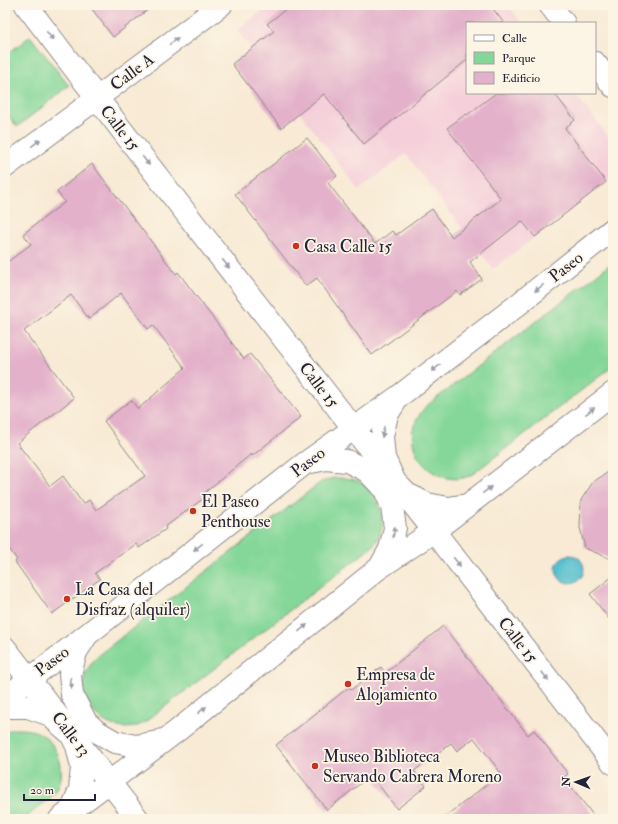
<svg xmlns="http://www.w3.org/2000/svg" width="618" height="824" font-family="'IM FELL Double Pica',serif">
<rect width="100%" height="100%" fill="#fcf5e5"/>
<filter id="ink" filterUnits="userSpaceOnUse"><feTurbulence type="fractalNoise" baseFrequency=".025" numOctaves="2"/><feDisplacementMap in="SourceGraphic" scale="8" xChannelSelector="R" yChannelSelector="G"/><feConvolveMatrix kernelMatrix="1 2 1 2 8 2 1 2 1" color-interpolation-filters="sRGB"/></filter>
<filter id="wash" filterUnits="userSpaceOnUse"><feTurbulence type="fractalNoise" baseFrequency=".012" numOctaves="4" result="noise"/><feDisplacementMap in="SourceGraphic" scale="16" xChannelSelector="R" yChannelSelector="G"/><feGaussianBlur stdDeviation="0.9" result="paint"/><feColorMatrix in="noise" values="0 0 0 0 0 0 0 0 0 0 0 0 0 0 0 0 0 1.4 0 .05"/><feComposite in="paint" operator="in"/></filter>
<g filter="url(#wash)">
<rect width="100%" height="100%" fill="#f8ead4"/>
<path fill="#f5cfda" d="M270,5H508L522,23H467V93H575L613,143V177L493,269L406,154L359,190L237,30Z"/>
<path fill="#84d799" stroke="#537c6a" d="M30,36L69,86L17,127L5,111V56Z
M613,262V366L474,473C471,475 467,477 463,478C435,484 408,457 413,429C415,421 420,414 425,407Z
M334,478C342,478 350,478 358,481C378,490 388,517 379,537C377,541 374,544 372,547L145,722C142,724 138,726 134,727C106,733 80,706 84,679C86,670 91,664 96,657L321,482Z
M13,729C21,729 29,729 37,732C57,741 67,768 58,788C53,797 44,803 36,809C32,812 28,817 24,819C19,821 10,819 5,819V732Z"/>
<path fill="#55c0cf" stroke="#3c7185" d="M556 569a14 14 0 1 1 28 0a14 14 0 1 1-28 0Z"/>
<g id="blocks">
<path fill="#e3b1ca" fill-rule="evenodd" d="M89,5H154L113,37Z
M291,5H490L504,23H467V60L364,144L324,94L281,128L232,64L274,31L267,24Z
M496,93H554L575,120L565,128L606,182L535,237L522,221L470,262L482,279L460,295L457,291L372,355L317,278L306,286L235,194L307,138L337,176L328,183L375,244L392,231L396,235L432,209L452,237L501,199L447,128L466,114L467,115Z
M92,164L176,274L178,272L244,359L250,354L301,417L252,456L251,454L202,495L204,498L165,527L166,529L139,548L136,544L95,573L100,579L52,614L15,562L17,560L5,543V264L31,244L23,234L65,202L57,192ZM121,293L148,329L153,325L185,368L138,409L131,400L104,421L145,476L96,510L89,500L83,504L63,476L50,486L17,443L74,398L24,331L71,295L89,319Z
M613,469V560L585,548L580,528L581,500L593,482Z
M613,576V624L590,594Z
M443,626L528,735L534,730L568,774L564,777L596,819H443L501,773L474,738L457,751L451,743L414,771L426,786L397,809L371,775L327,810L276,745L349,687L351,690L381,667L385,673Z"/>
</g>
</g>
<g filter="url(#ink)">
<use href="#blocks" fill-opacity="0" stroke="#8d8688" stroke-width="1"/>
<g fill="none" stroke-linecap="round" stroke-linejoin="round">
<g stroke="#8d8688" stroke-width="24">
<path id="street" d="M26,5C146,163 268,319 390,475
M5,167L221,5
M434,531L613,763
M5,648L138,819"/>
</g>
<g stroke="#8d8688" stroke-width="24">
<path id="secondary" d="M550,5L564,23
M595,63L613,86
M401,489L434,531"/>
</g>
<g stroke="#8d8688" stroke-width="24">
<path id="primary" d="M397,399L387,415L382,436L384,458L395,482L407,494L427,504L448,508L467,505
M306,463L326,459L347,461L367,471L385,490L392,506L395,528L390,549L380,567
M85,638L76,652L70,674L72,695L86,722L96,731L115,742L136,746L158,742L162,740
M5,698L88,634L304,464L398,397L515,307L613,229
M5,707H28L48,714L71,734L77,746L82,767L80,789L72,809L70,810
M60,819L177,731L379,568L434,531L613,393"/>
</g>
<use href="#street" stroke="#fff" stroke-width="22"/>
<use href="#secondary" stroke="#fff" stroke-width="22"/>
<use href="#primary" stroke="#fff" stroke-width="22"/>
</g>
<defs><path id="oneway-solid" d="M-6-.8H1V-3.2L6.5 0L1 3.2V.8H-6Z"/></defs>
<g fill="#9c9ca7">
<use href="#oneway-solid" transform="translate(50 36) rotate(53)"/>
<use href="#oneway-solid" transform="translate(174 41) rotate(-37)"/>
<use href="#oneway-solid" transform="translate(36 143) rotate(-37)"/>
<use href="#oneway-solid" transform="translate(146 161) rotate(52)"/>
<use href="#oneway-solid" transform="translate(226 264) rotate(52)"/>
<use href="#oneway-solid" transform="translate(539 288) rotate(142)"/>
<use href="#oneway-solid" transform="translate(436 368) rotate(143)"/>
<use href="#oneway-solid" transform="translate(590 411) rotate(-38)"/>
<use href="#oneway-solid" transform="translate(383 432) rotate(100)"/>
<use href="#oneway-solid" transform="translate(487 490) rotate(-38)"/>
<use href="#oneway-solid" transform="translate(394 532) rotate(-81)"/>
<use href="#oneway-solid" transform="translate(198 547) rotate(142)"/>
<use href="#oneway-solid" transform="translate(457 562) rotate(52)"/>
<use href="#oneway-solid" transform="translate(303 628) rotate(-39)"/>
<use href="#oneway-solid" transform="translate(545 676) rotate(52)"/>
<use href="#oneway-solid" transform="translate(71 683) rotate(85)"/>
<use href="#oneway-solid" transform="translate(202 710) rotate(-39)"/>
</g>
</g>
<g fill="#c8321e" stroke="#fcf5e5" stroke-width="1.5">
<circle cx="296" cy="246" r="4"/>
<circle cx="193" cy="511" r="4"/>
<circle cx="67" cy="599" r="4"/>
<circle cx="348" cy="684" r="4"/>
<circle cx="315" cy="766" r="4"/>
</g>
<g text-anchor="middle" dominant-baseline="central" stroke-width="3.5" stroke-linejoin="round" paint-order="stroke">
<g font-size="17" fill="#22223b" stroke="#fcf5e5">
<text transform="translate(132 72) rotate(-37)">Calle A</text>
<text transform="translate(120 128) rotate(52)">Calle 15</text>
<text transform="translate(566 267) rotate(-38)">Paseo</text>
<text transform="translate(319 385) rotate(52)">Calle 15</text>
<text transform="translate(308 462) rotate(-37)">Paseo</text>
<text transform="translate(518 640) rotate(52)">Calle 15</text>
<text transform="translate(52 661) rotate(-37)">Paseo</text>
<text transform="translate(71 734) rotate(52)">Calle 13</text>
</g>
<g font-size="17" fill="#22223b" stroke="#fcf5e5" text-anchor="start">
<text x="304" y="246">Casa Calle 15</text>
<text x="201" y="501">El Paseo<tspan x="201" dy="20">Penthouse</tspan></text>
<text x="75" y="589">La Casa del<tspan x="75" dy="20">Disfraz (alquiler)</tspan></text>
<text x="356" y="674">Empresa de<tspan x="356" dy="20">Alojamiento</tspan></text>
<text x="323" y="756">Museo Biblioteca<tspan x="323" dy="20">Servando Cabrera Moreno</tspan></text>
</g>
</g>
<rect width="618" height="824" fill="none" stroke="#fcf5e5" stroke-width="20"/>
<rect x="466" y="22" width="130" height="72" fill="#fcf5e5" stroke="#a5a1a1"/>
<rect x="474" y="35" width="20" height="6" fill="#ffffff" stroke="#a5a1a1"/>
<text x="502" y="42" font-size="12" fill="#22223b">Calle</text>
<rect x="474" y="52" width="20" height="12" fill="#84d799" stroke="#a5a1a1"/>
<text x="502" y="62" font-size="12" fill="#22223b">Parque</text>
<rect x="474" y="72" width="20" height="12" fill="#e3b1ca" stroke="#a5a1a1"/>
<text x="502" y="82" font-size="12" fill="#22223b">Edificio</text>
<g transform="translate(576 782) rotate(272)" stroke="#fcf5e5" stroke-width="3" paint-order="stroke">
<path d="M0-3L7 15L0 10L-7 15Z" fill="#22223b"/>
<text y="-6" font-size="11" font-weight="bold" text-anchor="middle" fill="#22223b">N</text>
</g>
<path d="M24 794v6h71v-6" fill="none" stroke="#22223b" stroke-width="2"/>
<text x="30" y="794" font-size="12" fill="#22223b" stroke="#fcf5e5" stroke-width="3" paint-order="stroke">20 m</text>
</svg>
